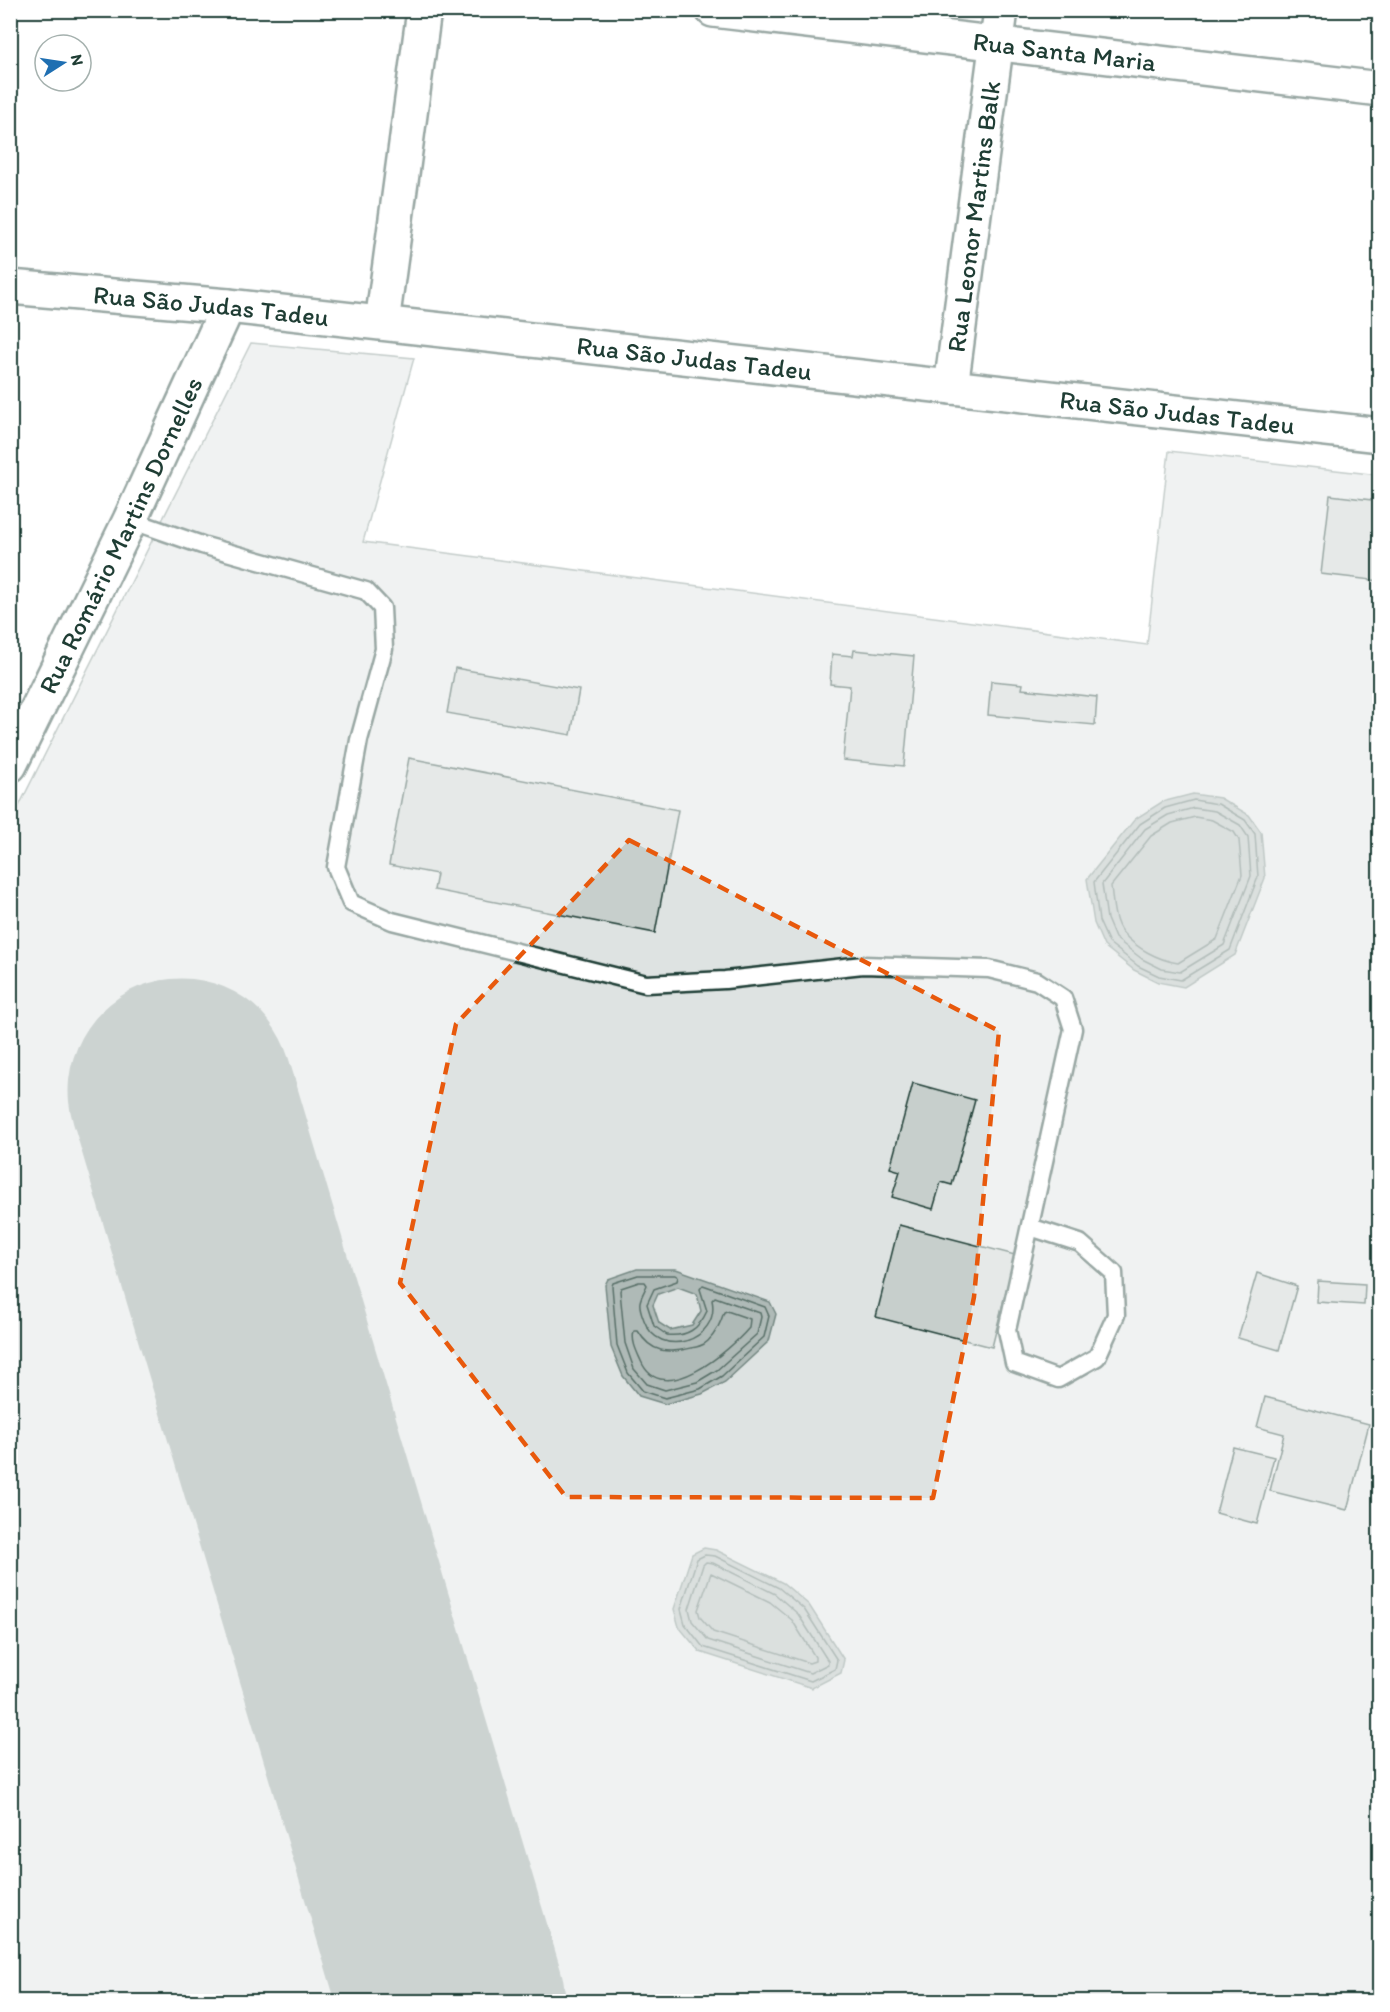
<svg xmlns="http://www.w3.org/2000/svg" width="1390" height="2012" font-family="Itim,sans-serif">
<rect width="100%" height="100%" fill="#fff"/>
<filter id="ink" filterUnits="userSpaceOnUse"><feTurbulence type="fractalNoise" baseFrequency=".0167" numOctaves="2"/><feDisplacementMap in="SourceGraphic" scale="12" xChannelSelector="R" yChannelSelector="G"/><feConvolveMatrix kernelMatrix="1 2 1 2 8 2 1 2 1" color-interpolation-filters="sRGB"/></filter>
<g filter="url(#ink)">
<path fill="#dee3e2" stroke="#7e908b" stroke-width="1.5" d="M251,343L414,358L363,542L1147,645L1169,451L1379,475V2001H11L10,824Z"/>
<path fill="#afbab7" stroke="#758883" stroke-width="1.5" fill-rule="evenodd" d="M1193,794L1220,798L1249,815L1261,832L1265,878L1235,955L1184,987L1158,982L1134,970L1104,946L1094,923L1087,879L1135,819L1162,802Z
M637,1269H676L770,1302L776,1314L769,1341L725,1382L702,1394L665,1404L639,1396L623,1376L611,1347L605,1285L608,1279ZM678,1287L697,1294L701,1311L692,1325L670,1330L659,1323L653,1305L658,1294Z
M704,1548L716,1550L783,1583L809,1605L844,1660L841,1673L812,1688L700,1652L679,1627L674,1609L692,1554Z"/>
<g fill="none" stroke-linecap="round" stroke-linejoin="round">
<path stroke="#596f68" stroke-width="1.5" d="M1194,800L1218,804L1245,820L1255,834L1258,877L1230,950L1181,980L1159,976L1138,966L1109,943L1099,921L1094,882L1140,824L1165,808Z
M1194,808L1215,811L1240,825L1248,837L1251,876L1224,945L1180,972L1162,969L1142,959L1115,938L1107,919L1102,884L1145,829L1168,815Z
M1195,817L1212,820L1234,832L1239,840L1242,875L1217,939L1178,963C1158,960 1136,948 1123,933C1113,921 1113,901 1111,886L1151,836L1172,823Z
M638,1275H675L678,1277L677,1281L654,1289L647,1304L654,1326L667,1335C687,1337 699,1329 707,1311L700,1289L703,1285L765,1307L769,1316L764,1337L722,1376L700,1389L665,1398L643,1391L628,1373L617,1345L612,1286L613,1283Z
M639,1282H645L647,1285C645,1290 641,1296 640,1302C639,1308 642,1314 644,1320C658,1361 721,1341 712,1300L715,1297L760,1313L761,1317L757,1334L717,1370L697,1382L665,1390L647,1384L634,1369L625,1343L620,1291L621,1288Z
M727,1311L750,1319L749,1328C730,1350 662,1410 641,1361C637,1352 631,1341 634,1331H638C651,1353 668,1354 691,1348C697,1347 703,1346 708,1341C715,1334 721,1322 724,1312Z
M705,1555L715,1556L779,1588L804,1609L837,1660L835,1669L811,1681L703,1647L685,1624L681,1609L697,1559Z
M706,1562L713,1563L775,1594L798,1614L828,1661V1664L810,1673L708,1640L692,1621L689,1609L703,1565Z
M711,1573L770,1602L792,1620L815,1657V1661L809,1663L713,1632L700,1617L698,1610Z"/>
<path stroke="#8f9e9a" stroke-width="225" d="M181,1091L453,2002"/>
</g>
<path fill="#c7cfcc" stroke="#1f3d34" stroke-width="1.5" d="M1330,495L1380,501V581L1321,574Z
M854,650L914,656L904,766L843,760L850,686L830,684L832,654L853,656Z
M455,668L579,690L571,735L447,713Z
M991,681L1023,684L1022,689L1097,697L1095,725L988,715Z
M409,758L678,810L655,933L434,890L437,874L389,865Z
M913,1083L975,1100L952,1185L941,1182L933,1209L892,1197L900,1171L890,1168Z
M899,1225L1015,1255L992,1347L876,1317Z
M1257,1273L1297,1286L1279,1350L1238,1338Z
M1318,1281L1365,1284L1364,1305L1317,1302Z
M1265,1397L1369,1424L1347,1510L1270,1491L1284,1434L1257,1427Z
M1233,1447L1274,1457L1257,1524L1216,1513Z"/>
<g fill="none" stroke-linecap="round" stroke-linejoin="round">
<g stroke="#1f3d34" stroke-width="21">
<path id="service" d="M130,520L202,545L366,591L382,608L384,649L359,740L336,867L351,903L392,921L646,984L725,980L863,965L989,969L1037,981L1063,998L1073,1029L1007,1330L1014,1363L1058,1379L1097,1357L1116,1315L1114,1273L1080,1243L1030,1227"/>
</g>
<g stroke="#1f3d34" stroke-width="38">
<g id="minor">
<path id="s1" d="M713,10L1380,89"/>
<path id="s2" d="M10,287L228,306L1380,435"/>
<path d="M382,323L424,10"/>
<path id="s3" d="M951,387L1001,10"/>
<path id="s4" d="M10,765L130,520L228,306"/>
</g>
</g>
<use href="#service" stroke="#fff" stroke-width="16"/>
<use href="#minor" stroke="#fff" stroke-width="33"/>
</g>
</g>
<path d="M0 0H1390V2012H0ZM629,840L999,1031L974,1297L933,1498L566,1497L400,1283L456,1024Z" fill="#fff" fill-opacity=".55" fill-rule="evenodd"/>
<path fill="none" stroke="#e8590c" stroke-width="4.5" stroke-dasharray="12 8" stroke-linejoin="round" d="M629,840L999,1031L974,1297L933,1498L566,1497L400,1283L456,1024Z"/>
<g text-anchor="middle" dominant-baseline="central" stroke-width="6" stroke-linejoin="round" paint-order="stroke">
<g font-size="26" fill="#1f3d34" stroke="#fff">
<text stroke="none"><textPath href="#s1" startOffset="354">Rua Santa Maria</textPath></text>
<text stroke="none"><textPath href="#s3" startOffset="172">Rua Leonor Martins Balk</textPath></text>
<text stroke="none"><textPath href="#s2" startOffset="202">Rua São Judas Tadeu</textPath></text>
<text stroke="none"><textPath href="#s2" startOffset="688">Rua São Judas Tadeu</textPath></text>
<text stroke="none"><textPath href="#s2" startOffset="1174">Rua São Judas Tadeu</textPath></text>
<text stroke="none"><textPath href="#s4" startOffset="255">Rua Romário Martins Dornelles</textPath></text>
</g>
</g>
<rect width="1390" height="2012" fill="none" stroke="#fff" stroke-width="36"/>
<rect x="18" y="18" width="1354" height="1976" fill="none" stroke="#1f3d34" stroke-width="2" filter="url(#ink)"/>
<g transform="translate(63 63) rotate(78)"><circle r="28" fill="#ffffff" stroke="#a5b1ae" stroke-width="1.5"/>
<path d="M0-4.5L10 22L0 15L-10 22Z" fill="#1f6fb2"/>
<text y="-9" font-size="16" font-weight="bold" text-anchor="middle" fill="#1f3d34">N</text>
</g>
</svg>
